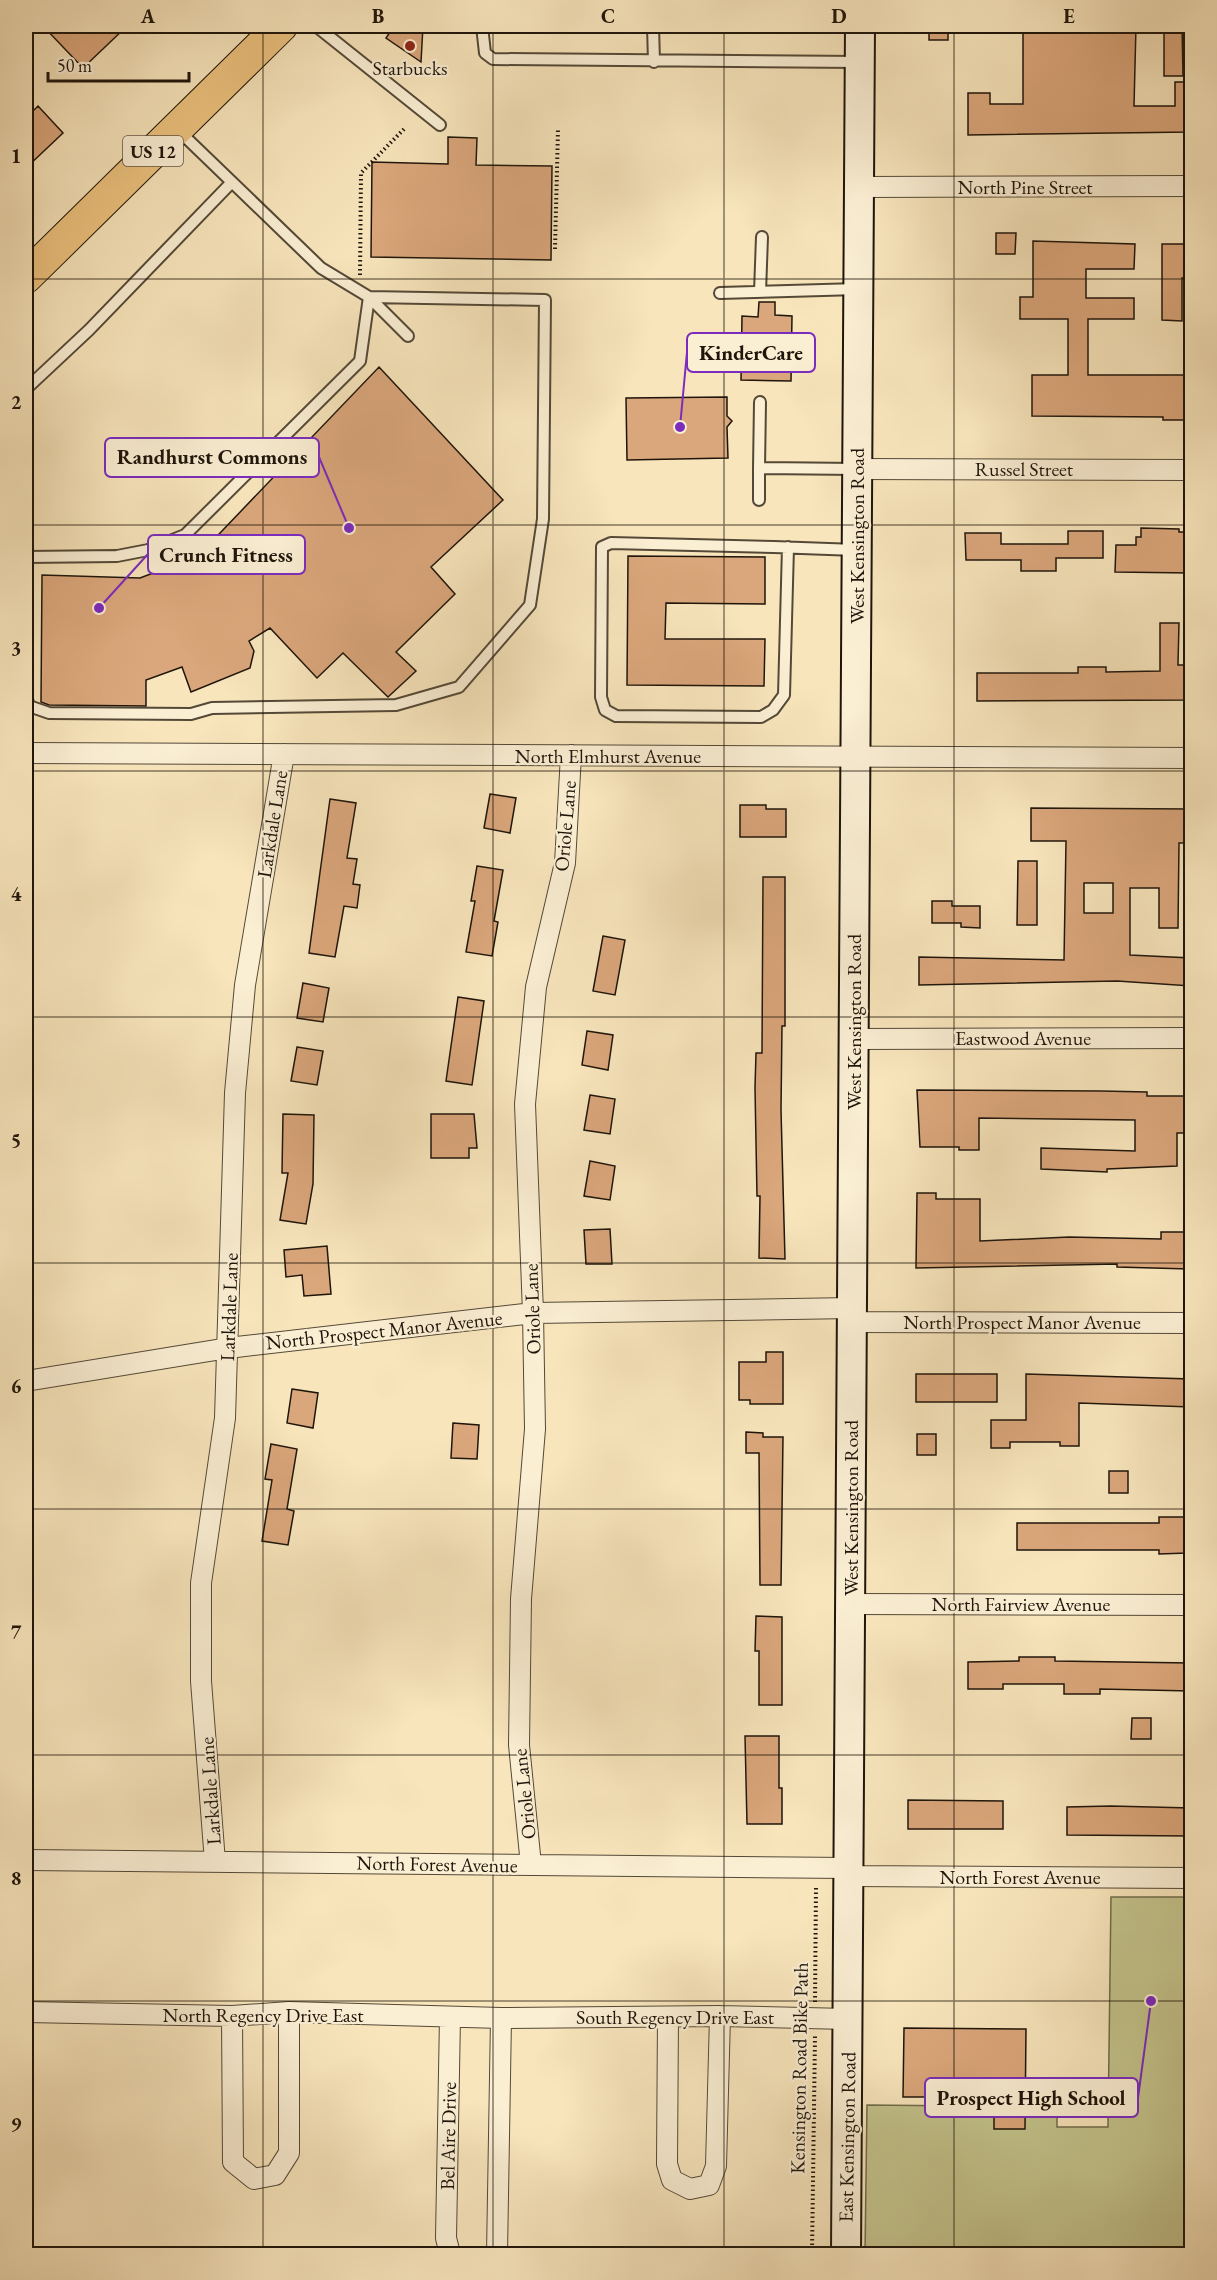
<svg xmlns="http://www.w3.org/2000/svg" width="1217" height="2280" font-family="'EB Garamond',serif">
<rect width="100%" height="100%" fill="#f8e5bc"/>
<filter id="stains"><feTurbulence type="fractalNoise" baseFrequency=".00333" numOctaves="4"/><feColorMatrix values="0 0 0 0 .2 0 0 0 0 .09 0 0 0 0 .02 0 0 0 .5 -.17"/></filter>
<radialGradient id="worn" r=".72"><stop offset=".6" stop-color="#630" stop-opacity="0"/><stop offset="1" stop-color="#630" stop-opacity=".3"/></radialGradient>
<path fill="#c3c38c" stroke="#706c4c" stroke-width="1.5" d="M1111,1897H1191V2254H865L867,2105L1057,2107V2127H1108Z"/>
<path fill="#daa67b" stroke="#1e150b" stroke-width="1.5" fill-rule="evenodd" d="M43,26H127L83,68Z
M394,26H423L421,62L386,38Z
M929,26H948V40H929Z
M1023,26H1136L1134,106H1175V82H1191V132L968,135V93H990V104H1023Z
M1164,26H1182L1183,76H1164Z
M38,106L63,133L26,168V118Z
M448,137L477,138L476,165L552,166L551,260L371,257L372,162L448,164Z
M996,233H1016L1015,254H996Z
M1033,241L1135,244L1134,269H1086V298H1134V319H1088V375H1191V417H1187V420H1163V417L1032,416V375H1068V319H1020V297H1033Z
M1162,244H1191V278H1182V321L1162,320Z
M759,302H775V315L792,316L791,381L741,380L742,316L758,317Z
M379,367L503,500L431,567L455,594L396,652L416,671L388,697L343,653L317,678L270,628L249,641L254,651L250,668L191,692L182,667L146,680V706L49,705L41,702L42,575L140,578L198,556Z
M727,397V416L732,421L727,427L728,458L627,460L626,398Z
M1141,528L1179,529V532H1191V573L1115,572L1116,545H1136V537H1141Z
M1068,531H1103V558H1056V571H1021V560H966L965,533H1001V544H1068Z
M628,556L765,557V604L666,603L665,639H765L764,686L627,685Z
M1160,623H1179L1178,665H1191V700L977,701V673H1078V667H1106V672L1160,671Z
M490,794L516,798L510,833L484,828Z
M330,799L356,803L347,858L357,859L353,884L360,885L357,908L344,906L335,957L309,953Z
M740,805H766V809H786V837H740Z
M1031,808L1191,809V843H1179L1178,928H1159V888H1130V955L1191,958V986L1117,981L919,985V957L1064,960L1066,841H1031ZM1084,883H1113V913H1084Z
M1018,861H1037V925H1017Z
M477,866L503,870L494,921L498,922L492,956L466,952L475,901H471Z
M763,877H785V1026H782L781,1110L785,1259L759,1258L760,1196H757L755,1088L756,1053H762Z
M932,901H952V906H980V928L961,927V923H932Z
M603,936L625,940L615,995L593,991Z
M303,983L329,988L323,1022L297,1018Z
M458,997L484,1001L472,1085L446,1081Z
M587,1031L613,1035L608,1070L582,1065Z
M297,1047L323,1051L317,1085L291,1081Z
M917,1090L1101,1091L1147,1092V1096H1191V1133H1177V1166L1107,1169V1172L1041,1169V1148L1135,1151V1120L979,1118V1150H959V1147H920Z
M590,1095L615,1099L610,1134L584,1130Z
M283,1114L314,1115L313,1184L306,1224L280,1220L288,1173H282Z
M431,1114H474L477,1148H469V1158H431Z
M590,1161L615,1166L610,1200L584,1196Z
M917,1193H936V1199H980V1241L1069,1237L1161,1239V1232H1189V1269L1117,1267V1264L916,1268Z
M610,1229L612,1264H586L584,1230Z
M327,1246L331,1294L304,1296L302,1275L286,1277L284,1250Z
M766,1352H783V1404H750V1400H739V1362H766Z
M916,1374H997V1402H916Z
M1026,1374L1191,1379V1407L1079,1403V1446H1060V1442H1010V1448H991V1420H1026Z
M292,1389L318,1393L313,1428L287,1423Z
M453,1423L479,1425L477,1459L451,1458Z
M746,1432L763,1433V1437H783L781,1585H760L759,1453H746Z
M917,1434H936V1455H917Z
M271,1444L297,1449L287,1509L294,1511L288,1545L262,1541L272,1480L265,1479Z
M1109,1471H1128V1493H1109Z
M1159,1517H1187V1553L1159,1554V1550H1017V1523H1159Z
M756,1616L782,1617V1705H759V1651H755Z
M1019,1657H1055V1661L1191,1663V1691L1100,1689V1694H1064V1684H1003V1689H968V1662L1019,1661Z
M1132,1718H1151V1739H1131Z
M745,1736H779V1788H782V1824H747Z
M908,1800L1003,1801V1829H908Z
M1111,1806L1191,1808V1836L1067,1835V1807Z
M904,2028L1026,2029L1025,2129H994V2097H903Z"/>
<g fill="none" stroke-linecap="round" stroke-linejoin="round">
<g stroke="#544937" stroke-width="14">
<path id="service" d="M316,26L440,125
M482,26L485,53L493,59L860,62
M653,26L654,62
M760,292L762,237
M720,293L858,289
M369,297L408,336
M26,389L89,330L232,182
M760,402L759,468L857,469
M759,468V500
M788,547L784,695L773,710L761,717L616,716L605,710L601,697L602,547L611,543L774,547L856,550
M26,557L117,556L148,550L185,535L360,361L369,297L321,268L178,130
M26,696L29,706L49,713L191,714L212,708L396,705L459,687L530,605L543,519L545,300L369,297"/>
</g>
<g stroke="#544937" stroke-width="22">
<path id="minor" d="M859,187L1192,186
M857,469L1192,470
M26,753L1192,758
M854,1039L1192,1038
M852,1322L1192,1323
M26,1381L228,1348L533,1313L852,1308
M851,1604L1192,1605
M26,1860L849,1868
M215,1862L201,1681V1583L225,1418L235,1093L245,985L284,754
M531,1865L519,1745L521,1599L535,1429L533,1313L525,1104L536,987L565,863L571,755
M849,1876L1192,1878
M26,2012L232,2016L289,2012L501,2018L720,2016L848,2019
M232,2016L233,2162L254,2179L275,2175L289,2153V2012
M450,2017L446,2238L450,2254
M668,2017L667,2164L672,2180L690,2189L709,2185L716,2166L720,2016
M497,2254L501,2018"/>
</g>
<g stroke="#1e150b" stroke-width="32">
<path id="secondary" d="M846,2254L860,26"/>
</g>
<g stroke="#1e150b" stroke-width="34">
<path id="primary" d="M26,277L281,26"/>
</g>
<path stroke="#1e150b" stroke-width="4" stroke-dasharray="1.5 3" stroke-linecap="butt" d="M555,249L558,129
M360,275L361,173L405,128
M815,2002L816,1886
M812,2254L815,2036"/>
<use href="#service" stroke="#faeed3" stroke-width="10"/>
<use href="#minor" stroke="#faeed3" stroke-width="20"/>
<use href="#secondary" stroke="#faeed3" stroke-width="28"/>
<use href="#primary" stroke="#ecc27e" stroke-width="32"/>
</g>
<path fill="none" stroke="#1e150b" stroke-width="1.5" stroke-opacity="0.55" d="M263,26V2254M493,26V2254M724,26V2254M954,26V2254M26,279H1192M26,525H1192M26,771H1192M26,1017H1192M26,1263H1192M26,1509H1192M26,1755H1192M26,2001H1192"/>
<circle fill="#8f2418" stroke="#faeed3" stroke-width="2" cx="410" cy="46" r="6"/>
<g text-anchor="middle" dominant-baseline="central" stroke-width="4.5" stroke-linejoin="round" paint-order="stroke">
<rect fill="#faeed3" stroke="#605647" stroke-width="1.5" x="123" y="136" width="60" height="30" rx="4.5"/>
<g font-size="18" font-weight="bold" fill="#1e150b">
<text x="153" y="151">US 12</text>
</g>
<g font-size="20" fill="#1e150b" stroke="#faeed3">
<text x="410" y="68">Starbucks</text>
</g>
<g font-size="20" fill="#1e150b" stroke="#faeed3">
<text x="1025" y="187">North Pine Street</text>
<text x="1024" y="469">Russel Street</text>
<text transform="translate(857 536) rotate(-90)">West Kensington Road</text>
<text x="608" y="756">North Elmhurst Avenue</text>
<text transform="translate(272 824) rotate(-81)">Larkdale Lane</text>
<text transform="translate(565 826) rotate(-85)">Oriole Lane</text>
<text transform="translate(854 1022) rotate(-90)">West Kensington Road</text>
<text x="1023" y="1038">Eastwood Avenue</text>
<text transform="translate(229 1307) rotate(-88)">Larkdale Lane</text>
<text transform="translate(532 1309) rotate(-92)">Oriole Lane</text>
<text x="1022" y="1322">North Prospect Manor Avenue</text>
<text transform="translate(384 1330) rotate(-6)">North Prospect Manor Avenue</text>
<text transform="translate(851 1508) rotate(-90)">West Kensington Road</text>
<text x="1021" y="1604">North Fairview Avenue</text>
<text transform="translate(210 1791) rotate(-94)">Larkdale Lane</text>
<text transform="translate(524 1794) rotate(-96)">Oriole Lane</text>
<text transform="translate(437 1864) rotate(1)">North Forest Avenue</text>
<text x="1020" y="1877">North Forest Avenue</text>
<text x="263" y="2015">North Regency Drive East</text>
<text x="675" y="2017">South Regency Drive East</text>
<text transform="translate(799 2068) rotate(-89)">Kensington Road Bike Path</text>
<text transform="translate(448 2136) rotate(-89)">Bel Aire Drive</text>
<text transform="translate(847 2137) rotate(-89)">East Kensington Road</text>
</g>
</g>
<path fill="none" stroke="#7b2cbf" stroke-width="2" d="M680 427L687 352M349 528L319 457M99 608L148 554M1151 2001L1138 2098"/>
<g fill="#7b2cbf" stroke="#faeed3" stroke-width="2">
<circle cx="680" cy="427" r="6"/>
<circle cx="349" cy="528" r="6"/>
<circle cx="99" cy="608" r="6"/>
<circle cx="1151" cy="2001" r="6"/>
</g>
<g fill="#faeed3" stroke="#7b2cbf" stroke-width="2">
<rect x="687" y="333" width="128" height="39" rx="6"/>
<rect x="105" y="438" width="214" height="39" rx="6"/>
<rect x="148" y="535" width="157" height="39" rx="6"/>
<rect x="925" y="2078" width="213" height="39" rx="6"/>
</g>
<g font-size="21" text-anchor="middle" font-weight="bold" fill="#1e150b">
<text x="751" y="360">KinderCare</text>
<text x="212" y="464">Randhurst Commons</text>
<text x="226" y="562">Crunch Fitness</text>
<text x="1031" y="2105">Prospect High School</text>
</g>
<rect width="1217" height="2280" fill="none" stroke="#f8e5bc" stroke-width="66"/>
<path d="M48 72v9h141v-9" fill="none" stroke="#1e150b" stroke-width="3"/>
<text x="57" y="72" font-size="18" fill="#1e150b" stroke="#faeed3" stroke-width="4.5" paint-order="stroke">50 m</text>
<rect x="33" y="33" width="1151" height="2214" fill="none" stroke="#1e150b" stroke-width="2"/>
<g font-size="20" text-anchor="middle" font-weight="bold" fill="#1e150b">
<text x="148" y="23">A</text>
<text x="378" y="23">B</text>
<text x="608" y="23">C</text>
<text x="839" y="23">D</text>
<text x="1069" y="23">E</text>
<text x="16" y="163">1</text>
<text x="16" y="409">2</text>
<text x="16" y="655">3</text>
<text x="16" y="901">4</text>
<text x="16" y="1147">5</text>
<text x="16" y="1393">6</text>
<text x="16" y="1639">7</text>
<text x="16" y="1885">8</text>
<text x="16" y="2131">9</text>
</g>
<rect width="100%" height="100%" filter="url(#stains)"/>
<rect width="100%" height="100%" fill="url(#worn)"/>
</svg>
